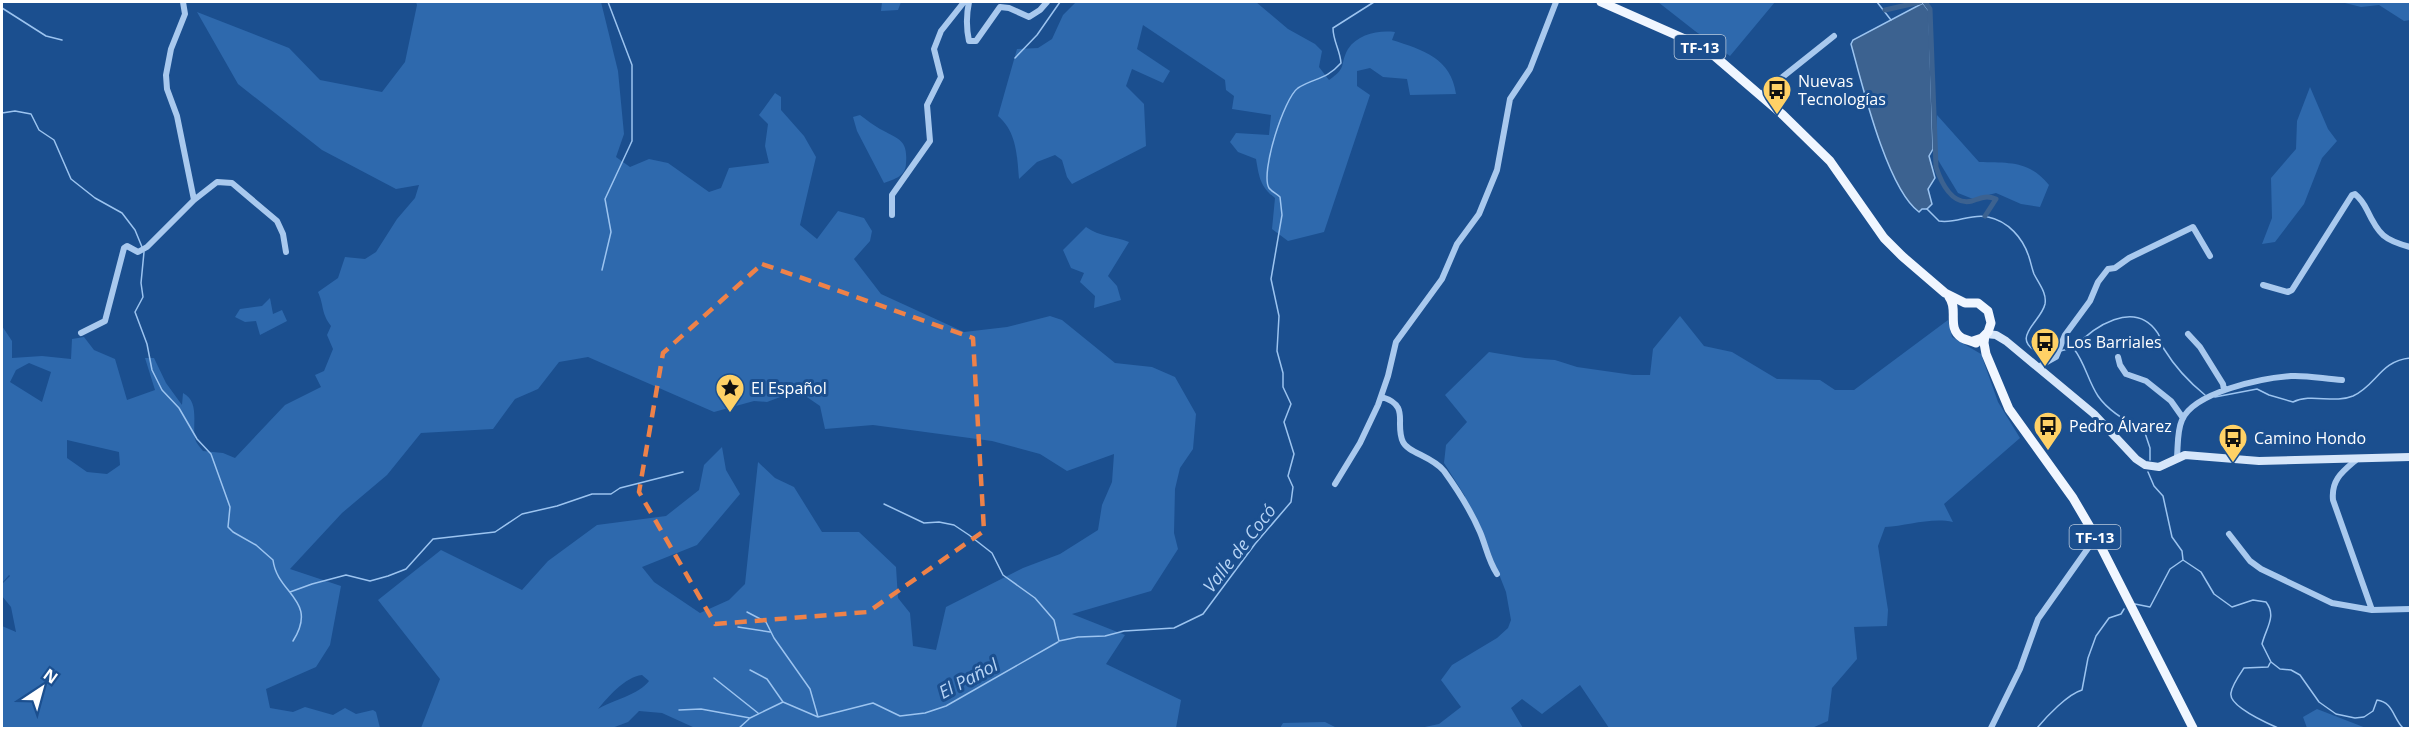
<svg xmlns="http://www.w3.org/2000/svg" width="2412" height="730" font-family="'Open Sans',sans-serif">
<rect width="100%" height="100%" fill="#1b4f8f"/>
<path fill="#2e69ad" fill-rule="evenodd" d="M416,2H601L618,71L624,134L616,157L630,167L649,159L668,163L709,192L721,188L729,168L769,163L765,146L768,124L759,115L775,93L781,97V110L804,136L816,157L800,225L817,239L838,211L864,218L872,231L870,241L854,259L881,294L964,332L1007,327L1050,316L1062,320L1115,363L1152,367L1175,377L1196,414L1193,449L1180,468L1175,489L1174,533L1178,549L1151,591L1072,614L1125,635L1106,664L1181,700L1176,728H695L662,713L639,711L628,722L612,728H421L440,679L378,600L441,550L522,590L548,561L597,525L666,516L699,490L704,465L722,447L726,470L740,494L697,545L642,567L654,582L700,613L729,600L745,584L758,462L775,478L794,487L822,532H859L896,567L898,598L910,613L913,646L936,650L946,607L1023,568L1060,554L1098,530L1102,505L1112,482L1114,454L1067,471L1040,454L992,441L873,425L825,429L820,406L804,395L791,393L767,402L754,401L714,412L588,357L559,362L538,389L515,399L493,429L421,433L387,475L342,513L290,569L341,586L330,645L316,667L266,689L270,708L293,712L305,707L333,715L345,708L356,714L373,710L376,712L380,728H2V626L16,632L11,607L2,596V584L10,576L9,575L2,583V326L12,341V358L42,356L71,359L72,339L84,337L94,350L115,359L127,400L155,390L145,358H154L166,383L182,405L183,393C200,402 192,423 195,439C196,443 200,447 203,451L223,453L235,458L285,405L321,387L315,375L324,371L333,349L327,335L331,326C321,313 324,305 318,292L338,278L345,257L365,259L376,252L397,219L415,198L419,185L396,189L322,150L238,84L197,12L289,48L320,80L382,92L405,62L417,5ZM29,363L51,372L42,402L10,382L16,370ZM67,440L119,452L120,465L107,474L87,472L67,458ZM642,675L649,681C640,694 611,701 598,709C608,697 625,677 642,675Z
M882,2H901L898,10L881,11Z
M1076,2H1256L1288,29L1315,44L1322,51L1319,67L1329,80C1348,67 1339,65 1348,49C1358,34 1378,30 1395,32L1392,40C1423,50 1451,58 1456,94L1410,95L1407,79L1383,77L1370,68L1357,71V86L1370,95L1324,232L1288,241L1272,229L1275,198C1260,187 1259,176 1256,159L1238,152L1230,142L1236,133L1269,135L1271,115L1232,109L1234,96L1226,90L1225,80L1143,25L1137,49L1170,71L1163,83L1132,69L1126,86L1144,104L1146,146L1072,184L1067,177L1062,160L1055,155L1037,162L1019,179C1017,156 1017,132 998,116L1017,49L1038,48L1052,39L1063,15Z
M1658,2H1775L1730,56L1695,31Z
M2341,2H2410V20L2404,21L2379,5L2361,7Z
M2310,87L2328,129L2337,141L2322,158L2304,204L2275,242L2262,244L2272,218L2271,178L2296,149L2297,121Z
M860,115C867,120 873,125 880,129C898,139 908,139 906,163C906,176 895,179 884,183L857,131L853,117Z
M1937,115L1979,162C2008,163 2029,160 2049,185L2040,207L2021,204L1996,193L1973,199L1958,193L1935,155Z
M1086,227C1100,237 1114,236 1129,242L1108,276L1117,286L1121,300L1094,308L1095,296L1080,282L1084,273L1071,268L1063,250Z
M270,298L273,314L282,310L287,321L260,335L256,321L245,322L235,317L240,309L262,306Z
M1680,316L1704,346L1732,352L1777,379L1820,380L1835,390H1854L1948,320L1952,337L1981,354L1998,402L2020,438L1944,504L1953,522C1931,517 1907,526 1885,527L1878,546L1888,610L1887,626L1854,627L1857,659L1832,688L1828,721L1812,728H1609L1580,685L1542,714L1522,699L1511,708L1523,728H1420L1439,724L1461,707L1441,680L1452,665L1497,638L1508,628L1511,620L1506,592L1480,526L1463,502L1465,496L1444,463L1446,445L1467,422L1445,395L1489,352L1525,358L1555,360L1577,367L1633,375H1650L1653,349Z
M2317,709L2366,728H2307L2303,717Z
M1325,722L1337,728H1280L1283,723Z"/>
<path fill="#3c6290" stroke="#9cc4f0" stroke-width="1.5" d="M1923,3L1929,11L1933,149L1929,156L1935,178L1928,189L1932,204L1927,209H1922L1919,212C1887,189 1862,84 1851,44L1853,40Z"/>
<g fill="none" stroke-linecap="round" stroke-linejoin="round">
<path stroke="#9cc4f0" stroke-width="1.5" d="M1877,2L1891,20
M2,8L46,36L62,40
M1015,58L1037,35L1060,2
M2,113L15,111L31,114L39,130L54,140L71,179L95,198L122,213L135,230L142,247
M1927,209L1939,221C1956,224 1971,213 1988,217C2008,221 2023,238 2029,257C2031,263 2032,269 2034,274C2039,284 2047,293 2045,304C2041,323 2006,339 2043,355L2055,352
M144,252L141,283L143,297L135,312L147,344L152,370L162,390L179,408L197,439L211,454L230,507L228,527L233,532L256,545L273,560C277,594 319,600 293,641
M602,270L611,232L605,199L632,141V65L608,2
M2074,348C2093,327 2134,299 2157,332C2161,337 2161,344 2164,349C2175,367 2189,382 2205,395
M2074,349C2085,363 2088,381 2098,396C2109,412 2127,422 2144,430L2150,448V460
M2060,351L2073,348
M2215,397L2257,389L2269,395L2293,402C2311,393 2334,404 2353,396C2377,385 2380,361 2410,358
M2148,472L2154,486L2163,496L2172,537L2182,551L2183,560L2201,572L2214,594L2232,607L2253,600L2266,602C2277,616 2266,628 2262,644L2271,662L2280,669L2291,670L2300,675L2319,702L2336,714L2355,718L2364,717L2373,711L2377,700C2393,702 2393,718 2403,728
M884,504L924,523L939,522L954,525L969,535L992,553L1003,575L1035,598L1054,620L1059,641L1078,637L1105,636L1124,631L1174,628L1203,614L1255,544L1291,502L1293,487L1288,476L1294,454L1284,422L1291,404L1283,387V373L1277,351L1279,316L1271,279L1282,215L1280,197C1277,194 1271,191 1269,188C1260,173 1284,98 1298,88C1315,77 1325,81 1341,63C1340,50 1333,41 1333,28L1374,2
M290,592L312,584L346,575L370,581L388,576L406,569L433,539L495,532L522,514L557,506L592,494H611L620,488L683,472
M2135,604L2150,607L2170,569L2183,560
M747,612L766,622L774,638L810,689L818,717
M738,627L770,632
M2270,663L2268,667L2244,668C2240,674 2232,685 2231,693C2228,706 2267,723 2278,728
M750,670L767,679L783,702
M714,678L758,713
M679,710L701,709L750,718L783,702L818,717L873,703L900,716L925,713L946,706L1058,642
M739,728L749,719
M2037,728C2047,716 2068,694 2082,690L2088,658L2096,636L2109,618L2121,614L2124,609"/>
<path stroke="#3c6290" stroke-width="5" d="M1925,2L1930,9L1936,167C1941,182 1952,206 1972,201C1981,198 1986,195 1996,199L1985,216
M1885,10L1920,2"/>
<path stroke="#a9c9ee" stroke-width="6" d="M183,2L185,14L171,49L166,75L167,89L177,116L194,200
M969,2C966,16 966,27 969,41H976L1000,7L1009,8L1029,17L1040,10L1047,2
M1760,95L1834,36
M892,215V195L930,141L927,105L941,77L934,49L941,31L964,2
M2263,285L2288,292L2292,290L2352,195L2355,194C2361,199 2364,204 2367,210C2379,235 2384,240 2410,247
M81,333L105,321L124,248L127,246L138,252L147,247L194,200L217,182L232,183L277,221L283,234L286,252
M2188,334L2200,347L2223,384L2224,390
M2118,357L2120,365L2126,374L2146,381L2171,401L2183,418
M2038,367L2056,357L2065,335L2090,301L2098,282L2108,269L2115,268L2129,258L2193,227L2210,256
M1382,397C1411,406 1394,423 1403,442C1408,453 1432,456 1444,471C1457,489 1471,511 1480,532C1486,546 1488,560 1497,574
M2177,457C2178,446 2177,431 2182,420C2194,392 2262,378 2291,376C2307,375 2325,379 2342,380
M2356,460C2342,472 2331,480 2333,500L2372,610L2410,609
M1335,484L1360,443L1378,405L1388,376L1396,342L1442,279L1457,244L1479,214L1497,170L1510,99L1530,69L1556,2
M2229,534L2250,561L2261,569L2332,603L2372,610
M1991,728L2020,669L2038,619L2091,544L2097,539"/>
<path stroke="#d6e6fa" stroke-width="8" d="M1986,334L1996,335L2006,341L2094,414L2136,459L2145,465L2159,467L2185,455L2259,461L2410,457"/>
<path stroke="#f0f6ff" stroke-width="9" d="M1601,2L1685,39L1711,53L1783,115L1830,161L1884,238L1902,256L1945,293L1965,303H1978L1988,311L1991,323L1988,332L1982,338L1973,341
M1949,297C1959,309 1946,328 1962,338C1966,340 1971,341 1976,343
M1985,335L1984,343L1986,354L2009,409L2073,498L2097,539L2193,728"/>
</g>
<path fill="none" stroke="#ee8249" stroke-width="4.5" stroke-dasharray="12 8" stroke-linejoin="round" d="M762,264L973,338L984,531L868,612L715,624L639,492L663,353Z"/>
<defs>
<g id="bus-pin" transform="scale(1.5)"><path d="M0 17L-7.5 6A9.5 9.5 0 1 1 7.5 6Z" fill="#ffd166" stroke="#1b4f8f"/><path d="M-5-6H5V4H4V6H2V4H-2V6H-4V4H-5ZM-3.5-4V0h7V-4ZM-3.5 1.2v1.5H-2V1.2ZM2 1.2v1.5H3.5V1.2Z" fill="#111"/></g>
<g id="sight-pin" transform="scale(1.5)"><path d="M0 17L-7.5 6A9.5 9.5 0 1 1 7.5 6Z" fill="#ffd166" stroke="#1b4f8f"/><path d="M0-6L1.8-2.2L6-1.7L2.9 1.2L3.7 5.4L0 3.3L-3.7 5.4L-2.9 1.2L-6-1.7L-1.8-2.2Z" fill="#111"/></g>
</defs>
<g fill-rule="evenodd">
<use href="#bus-pin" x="1777" y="90"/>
<use href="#bus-pin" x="2045" y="342"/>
<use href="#sight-pin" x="730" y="388"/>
<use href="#bus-pin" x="2048" y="426"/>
<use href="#bus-pin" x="2233" y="438"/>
</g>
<g text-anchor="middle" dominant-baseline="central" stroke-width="6" stroke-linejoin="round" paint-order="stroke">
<g fill="#1b4f8f" stroke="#bbcadd" stroke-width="1.5">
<rect x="1674.5" y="35" width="51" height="24" rx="4.5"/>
<rect x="2069.5" y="525" width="51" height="24" rx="4.5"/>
</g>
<g font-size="15" font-weight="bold" fill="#fff">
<text x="1700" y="47">TF-13</text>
<text x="2095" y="537">TF-13</text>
</g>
<g font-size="16" fill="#fff" stroke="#1b4f8f" text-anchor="start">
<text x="1798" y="81">Nuevas<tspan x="1798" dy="18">Tecnologías</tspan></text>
<text x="2066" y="342">Los Barriales</text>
<text x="751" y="388">El Español</text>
<text x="2069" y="426">Pedro Álvarez</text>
<text x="2254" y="438">Camino Hondo</text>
</g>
<g font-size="18" font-style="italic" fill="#b5d3f5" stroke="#1b4f8f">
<text transform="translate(1239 548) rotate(-52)">Valle de Cocó</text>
<text transform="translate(968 678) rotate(-28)">El Pañol</text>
</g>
</g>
<rect width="2412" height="730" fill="none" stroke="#ffffff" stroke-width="6"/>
<g transform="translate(42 688) rotate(36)" stroke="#1b4f8f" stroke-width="4.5" paint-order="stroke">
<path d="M0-4.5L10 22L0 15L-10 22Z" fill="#ffffff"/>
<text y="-9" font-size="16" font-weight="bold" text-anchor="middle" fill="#ffffff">N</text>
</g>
</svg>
